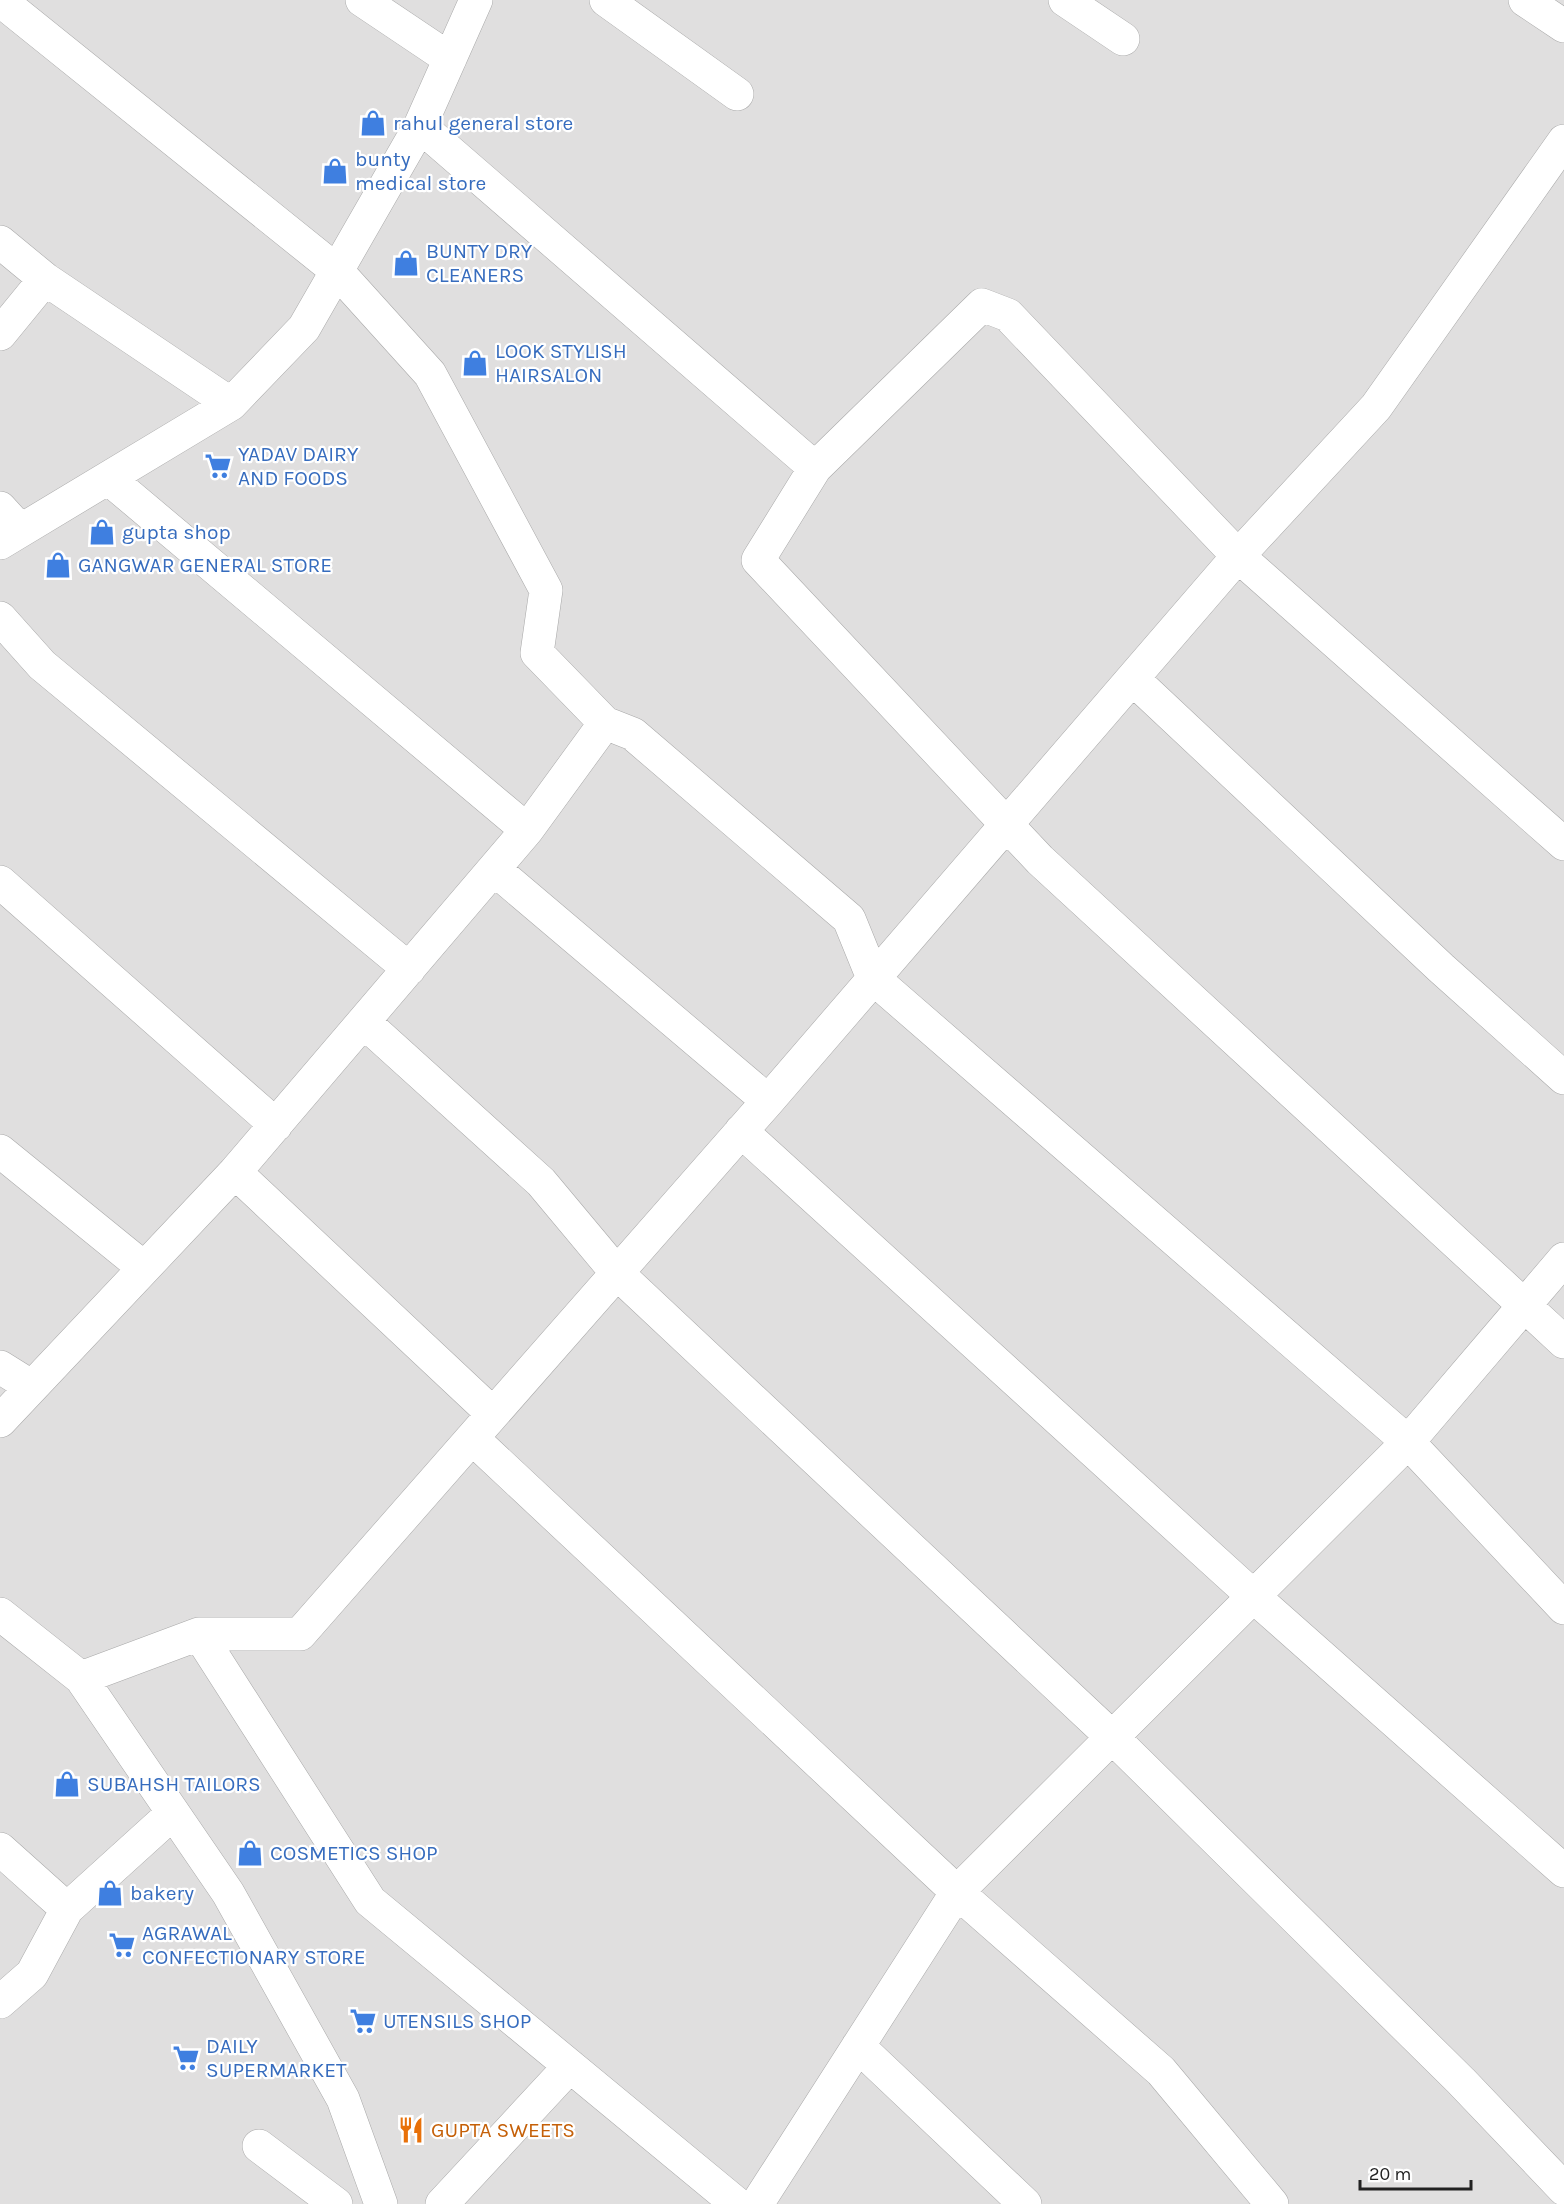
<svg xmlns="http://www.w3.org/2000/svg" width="1564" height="2204" font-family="Karla,sans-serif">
<rect width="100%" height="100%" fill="#f2efe9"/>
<path fill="#e0dfdf" d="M0,0H1564V2204H0Z"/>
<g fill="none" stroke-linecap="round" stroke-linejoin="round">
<g stroke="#a9a9a9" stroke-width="34">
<path id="minor" d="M0,0L337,271L430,374L546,590L537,653L605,723L633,734L849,919L873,978L1408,1442L1564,1608
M362,0L450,59
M606,0L737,94
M1065,0L1123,39
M1525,0L1564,26
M420,126L815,468
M1564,141L1376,407L1238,556L1008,315L982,305L815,468L758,560L1040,860L1564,1342
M0,242L45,279L231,404
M0,334L45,279
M108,478L527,830L235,1172
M0,508L20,530
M0,543L231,404L304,328L420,126L476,0
M0,618L42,665L409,969
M1133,679L1441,968L1564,1078
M527,830L605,723
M494,869L768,1101
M0,882L276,1125
M364,1022L541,1182L617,1273L1112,1737L1461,2081L1564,2189
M741,1131L1253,1596L1564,1871
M0,1151L144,1268
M0,1367L32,1387
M0,1421L235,1172L493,1414
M472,1438L957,1892L1161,2071L1272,2204
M0,1614L81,1678L228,1893L343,2099L381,2204
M199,1634L370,1901L737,2204
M81,1678L199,1634H300L768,1101L1238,556L1564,844
M0,1849L67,1909
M0,2002L32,1974L67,1909L173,1813
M858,2046L1025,2204
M259,2146L336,2204
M442,2204L570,2066
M757,2204L957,1892L1408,1442L1564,1259"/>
</g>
<use href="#minor" stroke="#fff" stroke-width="33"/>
</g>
<defs>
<g id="shop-bare" transform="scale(2.07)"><path d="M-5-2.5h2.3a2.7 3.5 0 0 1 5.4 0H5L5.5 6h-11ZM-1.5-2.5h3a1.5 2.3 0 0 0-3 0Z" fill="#3f7fe0" stroke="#fff" stroke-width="2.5" paint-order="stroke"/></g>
<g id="supermarket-bare" transform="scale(2.07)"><path d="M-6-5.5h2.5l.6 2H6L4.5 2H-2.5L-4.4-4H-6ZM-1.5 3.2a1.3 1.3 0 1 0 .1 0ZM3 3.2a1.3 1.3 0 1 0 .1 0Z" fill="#3f7fe0" stroke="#fff" stroke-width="2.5" paint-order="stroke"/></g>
<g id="restaurant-bare" transform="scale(2.07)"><path d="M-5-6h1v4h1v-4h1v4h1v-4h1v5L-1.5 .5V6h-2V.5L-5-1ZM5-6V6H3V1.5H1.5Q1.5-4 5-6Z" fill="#e8710a" stroke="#fff" stroke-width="2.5" paint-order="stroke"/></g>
</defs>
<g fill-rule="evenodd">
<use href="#shop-bare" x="373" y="123"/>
<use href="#shop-bare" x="335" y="171"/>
<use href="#shop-bare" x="406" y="263"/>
<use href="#shop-bare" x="475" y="363"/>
<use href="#supermarket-bare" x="218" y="466"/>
<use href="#shop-bare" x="102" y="532"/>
<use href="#shop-bare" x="58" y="565"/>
<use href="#shop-bare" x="67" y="1784"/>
<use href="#shop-bare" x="250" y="1853"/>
<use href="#shop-bare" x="110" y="1893"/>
<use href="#supermarket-bare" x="122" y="1945"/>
<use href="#supermarket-bare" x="363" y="2021"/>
<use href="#supermarket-bare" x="186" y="2058"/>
<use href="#restaurant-bare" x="411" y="2130"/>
</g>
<g text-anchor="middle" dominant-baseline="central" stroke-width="4.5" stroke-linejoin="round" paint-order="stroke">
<g font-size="21" fill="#366cbe" stroke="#fff" text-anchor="start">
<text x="393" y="123">rahul general store</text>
<text x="355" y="159">bunty<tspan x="355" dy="24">medical store</tspan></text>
<text x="426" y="251">BUNTY DRY<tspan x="426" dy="24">CLEANERS</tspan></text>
<text x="495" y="351">LOOK STYLISH<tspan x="495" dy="24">HAIRSALON</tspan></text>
<text x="238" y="454">YADAV DAIRY<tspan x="238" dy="24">AND FOODS</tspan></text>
<text x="122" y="532">gupta shop</text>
<text x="78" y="565">GANGWAR GENERAL STORE</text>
<text x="87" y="1784">SUBAHSH TAILORS</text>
<text x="270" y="1853">COSMETICS SHOP</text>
<text x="130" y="1893">bakery</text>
<text x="142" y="1933">AGRAWAL<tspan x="142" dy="24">CONFECTIONARY STORE</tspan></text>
<text x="383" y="2021">UTENSILS SHOP</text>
<text x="206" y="2046">DAILY<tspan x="206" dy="24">SUPERMARKET</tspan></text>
</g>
<g font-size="21" fill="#c56008" stroke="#fff" text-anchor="start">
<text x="431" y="2130">GUPTA SWEETS</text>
</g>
</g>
<path d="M1360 2180v9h111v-9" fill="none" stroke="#222222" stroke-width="3"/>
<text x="1369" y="2180" font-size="18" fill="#222222" stroke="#ffffff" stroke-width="4.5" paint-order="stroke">20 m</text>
</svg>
